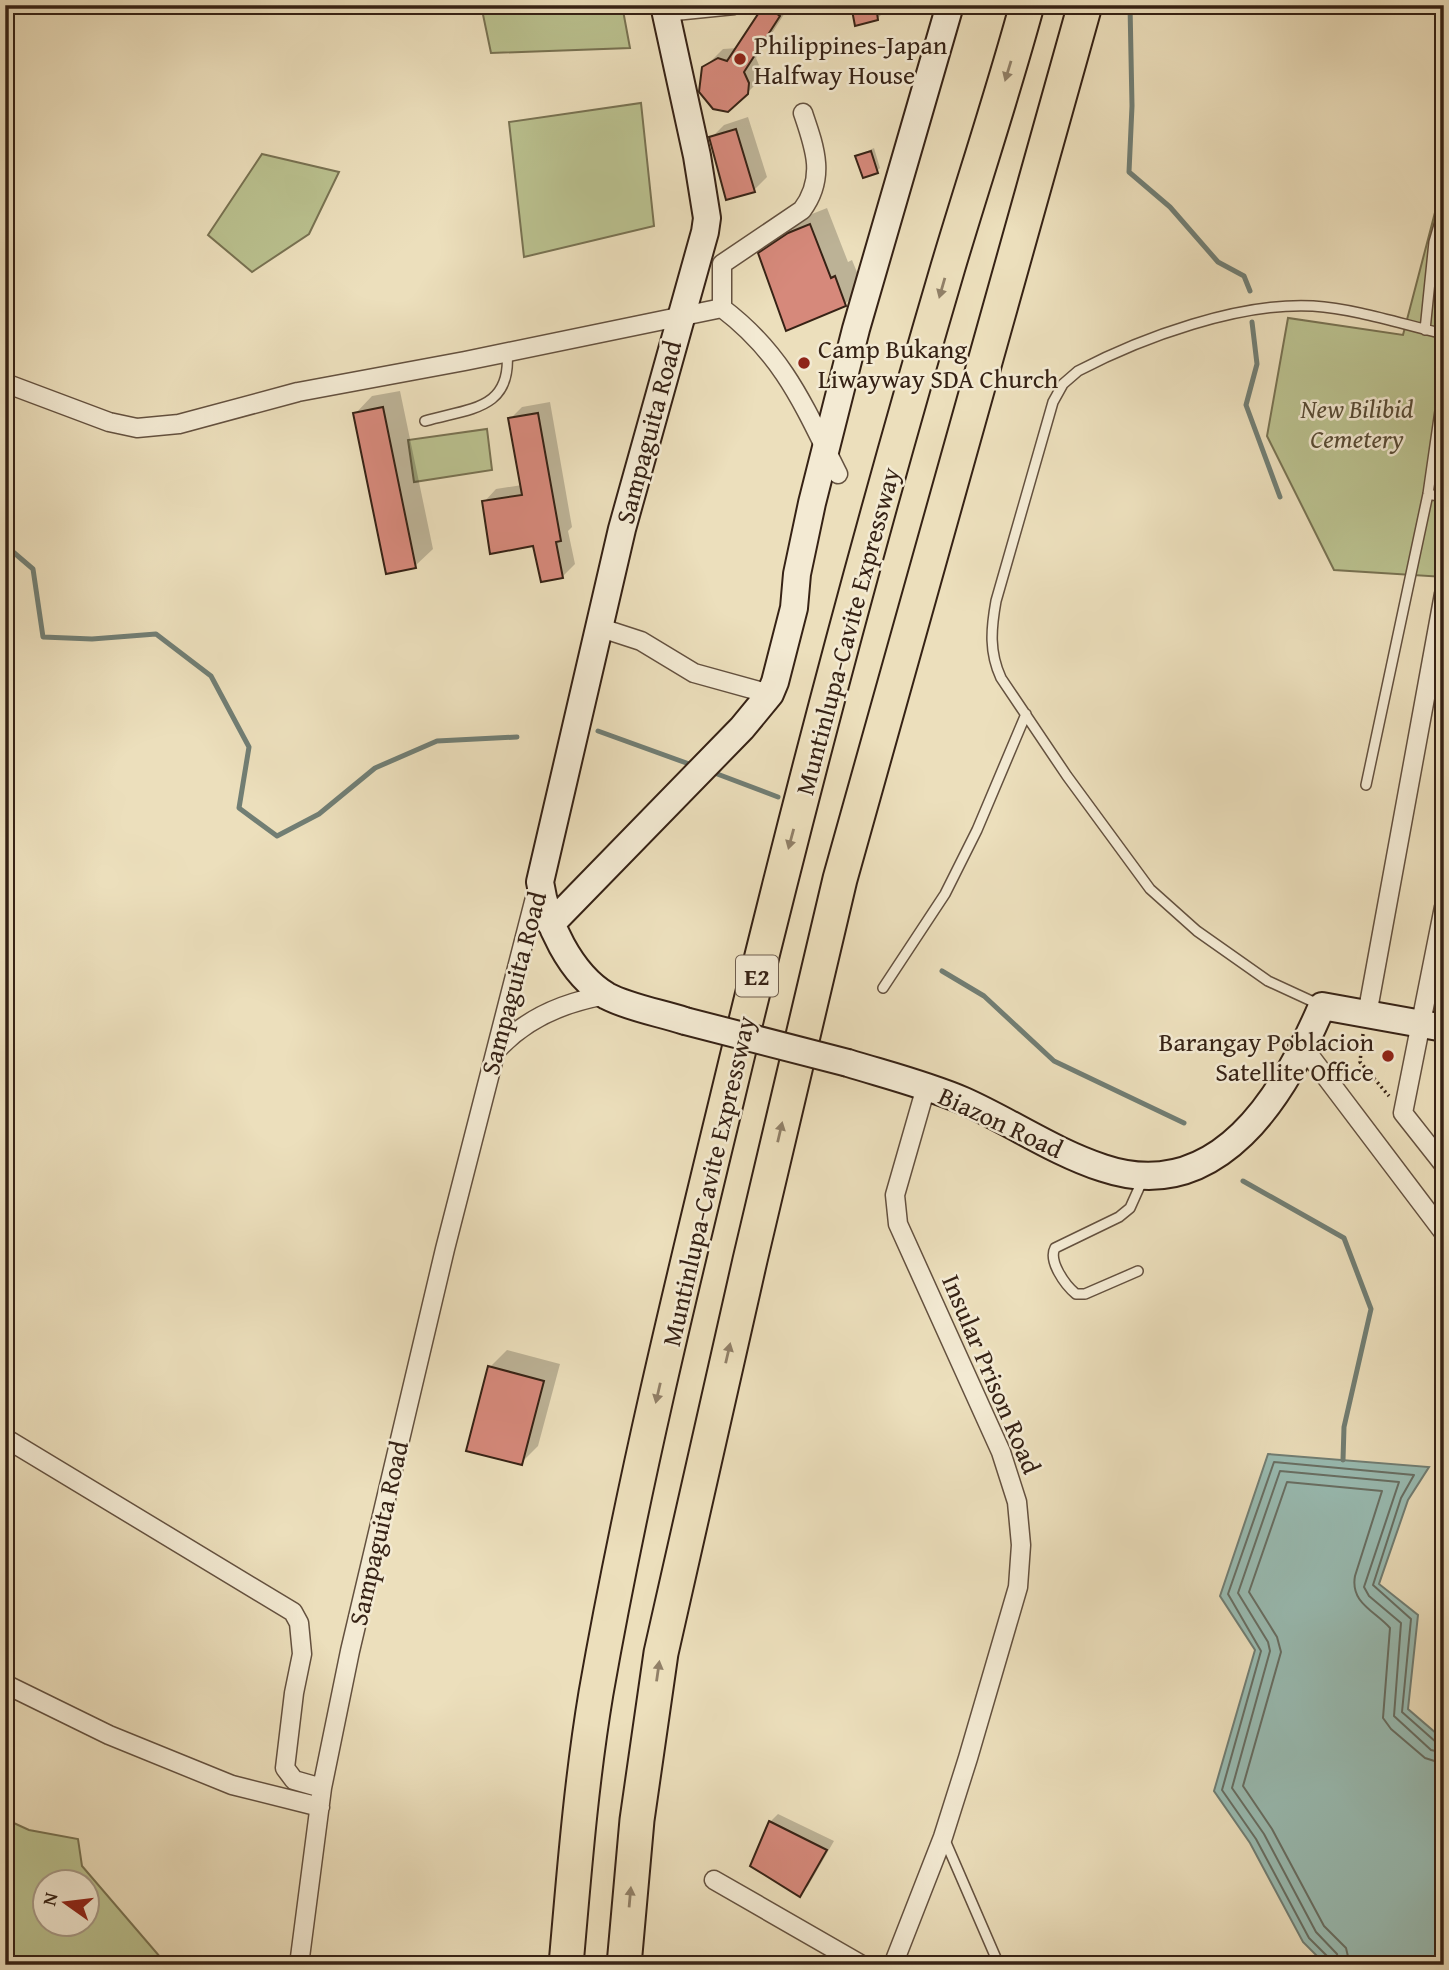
<svg xmlns="http://www.w3.org/2000/svg" width="1449" height="1970" font-family="'Gentium Book Plus',serif">
<rect width="100%" height="100%" fill="#ecdfbc"/>
<filter id="stains"><feTurbulence type="fractalNoise" baseFrequency=".00286" numOctaves="4"/><feColorMatrix values="0 0 0 0 .2 0 0 0 0 .09 0 0 0 0 .02 0 0 0 .5 -.17"/></filter>
<radialGradient id="worn" r=".72"><stop offset=".6" stop-color="#630" stop-opacity="0"/><stop offset="1" stop-color="#630" stop-opacity=".3"/></radialGradient>
<path fill="#bac18f" stroke="#787252" stroke-width="2" fill-rule="evenodd" d="M481,5H622L630,48L491,53Z
M641,103L654,226L524,257L509,122Z
M262,154L339,172L309,234L252,272L208,235Z
M1444,178V577L1334,570L1267,436L1288,318L1403,335Z
M487,429L492,470L414,482L408,440Z
M5,1819L29,1830L78,1839L82,1866L167,1965H5ZM88,1882V1924H46V1882Z"/>
<path fill="#99bcb3" stroke="#717e74" stroke-width="2" d="M1268,1454L1429,1467L1408,1500L1379,1584L1418,1615L1408,1709L1444,1740V1965H1326L1303,1942L1250,1843L1214,1791L1255,1650L1220,1596Z"/>
<path fill="#0003" d="M766,5H790L756,58L761,70L760,80L747,93L701,92L704,68L723,49L738,48Z
M853,5H884L885,11L877,19Z
M748,117L767,177L754,190L711,138L724,125Z
M874,148L880,168L877,171L857,156Z
M827,208L848,262L852,260L863,287L845,304L787,329L760,254L777,237L807,216Z
M400,391L433,549L415,566L355,414L372,396Z
M550,402L572,527L568,531L575,564L563,576L534,544L484,502L496,489L522,485L510,419L522,407Z
M507,1350L560,1364L538,1446L521,1463L490,1367Z
M778,1814L834,1841L808,1886L800,1894L770,1822Z"/>
<g fill="none" stroke-linecap="round" stroke-linejoin="round">
<path stroke="#686f64" stroke-width="2" d="M1331,1965L1329,1958L1309,1938L1256,1839L1222,1790L1261,1651L1228,1594L1274,1462L1414,1475L1401,1498L1373,1585L1411,1619L1402,1712L1437,1743L1444,1744
M1339,1965L1337,1954L1316,1932L1264,1834L1232,1788L1270,1651L1268,1642L1238,1593L1280,1471L1399,1482L1364,1587L1369,1596L1401,1623L1394,1716L1431,1750L1444,1753
M1350,1965L1346,1948L1324,1926L1272,1829L1243,1786L1281,1652L1277,1637L1249,1592L1287,1482L1382,1491L1355,1576C1350,1603 1375,1611 1390,1628L1383,1718L1391,1729L1425,1758L1444,1764"/>
<path stroke="#717e74" stroke-width="5" d="M1130,5L1132,106L1129,172L1170,207L1218,262L1244,276L1250,291
M1252,322L1257,364L1246,405L1280,497
M5,545L33,569L43,637L92,639L156,634L211,676L249,747L239,808L277,836L319,814L375,768L437,741L517,737
M598,731L692,765
M712,772L778,797
M942,971L984,996L1054,1061L1184,1123
M1243,1181L1344,1238L1371,1309L1344,1427L1343,1460"/>
</g>
<path fill="#d6897b" stroke="#362215" stroke-width="2" d="M764,5L780,16L744,72L749,83L748,94L728,112L713,109L699,92L702,67L718,58L727,61Z
M851,5H876L878,20L855,26Z
M736,129L755,192L726,200L709,137Z
M871,151L878,173L863,178L855,156Z
M810,224L831,278L835,276L846,306L786,331L758,253L788,233Z
M383,407L416,568L386,574L353,413Z
M538,413L561,541L556,542L563,578L541,582L533,546L490,554L482,501L522,495L508,418Z
M488,1366L544,1381L522,1465L466,1451Z
M769,1821L827,1850L800,1897L750,1866Z"/>
<g fill="none" stroke-linecap="round" stroke-linejoin="round">
<g stroke="#64513f" stroke-width="12">
<path id="lane" d="M1425,330L1434,242L1444,208
M425,421C470,408 512,410 507,352
M1428,494L1444,497
M1366,785L1428,494L1444,383
M883,988L945,894L977,830L1026,714
M1318,1004L1268,981L1197,931L1150,889L1067,776L1001,678C989,652 991,629 996,601L1053,402L1063,384L1078,371C1143,337 1240,302 1313,306C1357,309 1401,324 1444,334
M1138,1271L1085,1294H1076C1065,1285 1048,1261 1055,1248L1119,1217L1130,1208L1143,1179
M944,1838L999,1965"/>
</g>
<g stroke="#64513f" stroke-width="21">
<path id="street" d="M665,12L734,5
M722,264L802,210C826,178 815,148 803,113
M722,308V264
M5,383L109,422L137,428L179,424L298,392L465,361L722,308C784,355 804,406 838,474
M598,627L641,641L694,673L770,694
M1444,907L1403,1113L1444,1165
M1367,1015L1444,594
M1304,1048L1444,1233
M497,1050C526,1018 564,1002 607,995
M5,1438L293,1612L299,1623L302,1654L294,1693L285,1768L294,1780L322,1788
M5,1684L109,1735L232,1785L320,1807
M714,1880L862,1965
M299,1965L322,1788L350,1651L445,1249L538,886
M893,1965L943,1837L968,1758L1018,1587L1021,1545L1017,1502L1001,1452L898,1224L895,1195L926,1087"/>
</g>
<g stroke="#362215" stroke-width="30">
<path id="secondary" d="M664,5L697,156L707,218L705,232L622,529L540,882C546,922 570,974 607,996C630,1008 661,1013 685,1021
M551,924L742,728L770,694L775,682L794,608L797,574L812,503L856,329L950,5
M848,1063C887,1075 927,1085 964,1101C1011,1122 1054,1152 1103,1168C1219,1207 1285,1093 1322,1006L1444,1028"/>
</g>
<g stroke="#362215" stroke-width="37">
<path id="highway" d="M566,1965C574,1874 581,1783 596,1693C631,1494 679,1296 727,1099C794,820 867,542 948,267C974,180 1003,93 1027,5
M624,1965L637,1820L661,1653L750,1260L840,879L1085,5"/>
</g>
<path stroke="#362215" stroke-width="3.5" stroke-dasharray="2 3.5" stroke-linecap="butt" d="M1363,1034L1360,1062L1389,1096"/>
<use href="#lane" stroke="#f3ead3" stroke-width="9"/>
<use href="#street" stroke="#f3ead3" stroke-width="18"/>
<use href="#secondary" stroke="#f3ead3" stroke-width="26"/>
<use href="#highway" stroke="#ecdfbc" stroke-width="33"/>
<g stroke="#362215" stroke-width="30" stroke-linecap="butt">
<path id="secondary-bridge" d="M685,1021L848,1063"/>
</g>
<use href="#secondary-bridge" stroke="#f3ead3" stroke-width="26"/>
</g>
<defs><path id="oneway-solid" d="M-6-.8H1V-3.2L6.5 0L1 3.2V.8H-6Z" transform="scale(1.75)"/></defs>
<g fill="#918068">
<use href="#oneway-solid" transform="translate(1008 71) rotate(107)"/>
<use href="#oneway-solid" transform="translate(942 288) rotate(106)"/>
<use href="#oneway-solid" transform="translate(791 839) rotate(105)"/>
<use href="#oneway-solid" transform="translate(780 1132) rotate(-77)"/>
<use href="#oneway-solid" transform="translate(728 1353) rotate(-77)"/>
<use href="#oneway-solid" transform="translate(658 1393) rotate(103)"/>
<use href="#oneway-solid" transform="translate(658 1671) rotate(-82)"/>
<use href="#oneway-solid" transform="translate(630 1897) rotate(-85)"/>
</g>
<g fill="#8f2418" stroke="#f3ead3" stroke-width="2.5">
<circle cx="740" cy="59" r="7"/>
<circle cx="804" cy="363" r="7"/>
<circle cx="1388" cy="1056" r="7"/>
</g>
<g text-anchor="middle" dominant-baseline="central" stroke-width="5" stroke-linejoin="round" paint-order="stroke">
<rect fill="#f3ead3" stroke="#6f5e4e" stroke-width="2" x="736" y="955.5" width="42" height="41" rx="5"/>
<g font-size="24" font-weight="bold" fill="#362215">
<text x="757" y="976">E2</text>
</g>
<g font-size="26" fill="#362215" stroke="#f3ead3" text-anchor="start">
<text x="754" y="44">Philippines-Japan<tspan x="754" dy="30">Halfway House</tspan></text>
<text x="818" y="348">Camp Bukang<tspan x="818" dy="30">Liwayway SDA Church</tspan></text>
<text x="1374" y="1041" text-anchor="end">Barangay Poblacion<tspan x="1374" dy="30">Satellite Office</tspan></text>
</g>
<g font-size="26" font-style="italic" fill="#574a34" stroke="#f3ead3">
<text x="1357" y="408">New Bilibid<tspan x="1357" dy="30">Cemetery</tspan></text>
</g>
<g font-size="26" fill="#362215" stroke="#f3ead3">
<text transform="translate(648 432) rotate(-75)">Sampaguita Road</text>
<text transform="translate(847 631) rotate(-75)">Muntinlupa-Cavite Expressway</text>
<text transform="translate(513 983) rotate(-75)">Sampaguita Road</text>
<text transform="translate(1001 1122) rotate(25)">Biazon Road</text>
<text transform="translate(708 1181) rotate(-77)">Muntinlupa-Cavite Expressway</text>
<text transform="translate(992 1374) rotate(67)">Insular Prison Road</text>
<text transform="translate(378 1533) rotate(-77)">Sampaguita Road</text>
</g>
</g>
<rect width="1449" height="1970" fill="none" stroke="#ecdfbc" stroke-width="28"/>
<rect x="7" y="7" width="1435" height="1956" fill="none" stroke="#362215" stroke-width="3.5"/>
<rect x="14" y="14" width="1421" height="1942" fill="none" stroke="#362215" stroke-width="2"/>
<g transform="translate(66 1903) rotate(284)"><circle r="33" fill="#f3ead3" stroke="#a79a87" stroke-width="2"/>
<path d="M0-5L12 26L0 18L-12 26Z" fill="#8f2418"/>
<text y="-10" font-size="19" font-weight="bold" text-anchor="middle" fill="#362215">N</text>
</g>
<rect width="100%" height="100%" filter="url(#stains)"/>
<rect width="100%" height="100%" fill="url(#worn)"/>
</svg>
